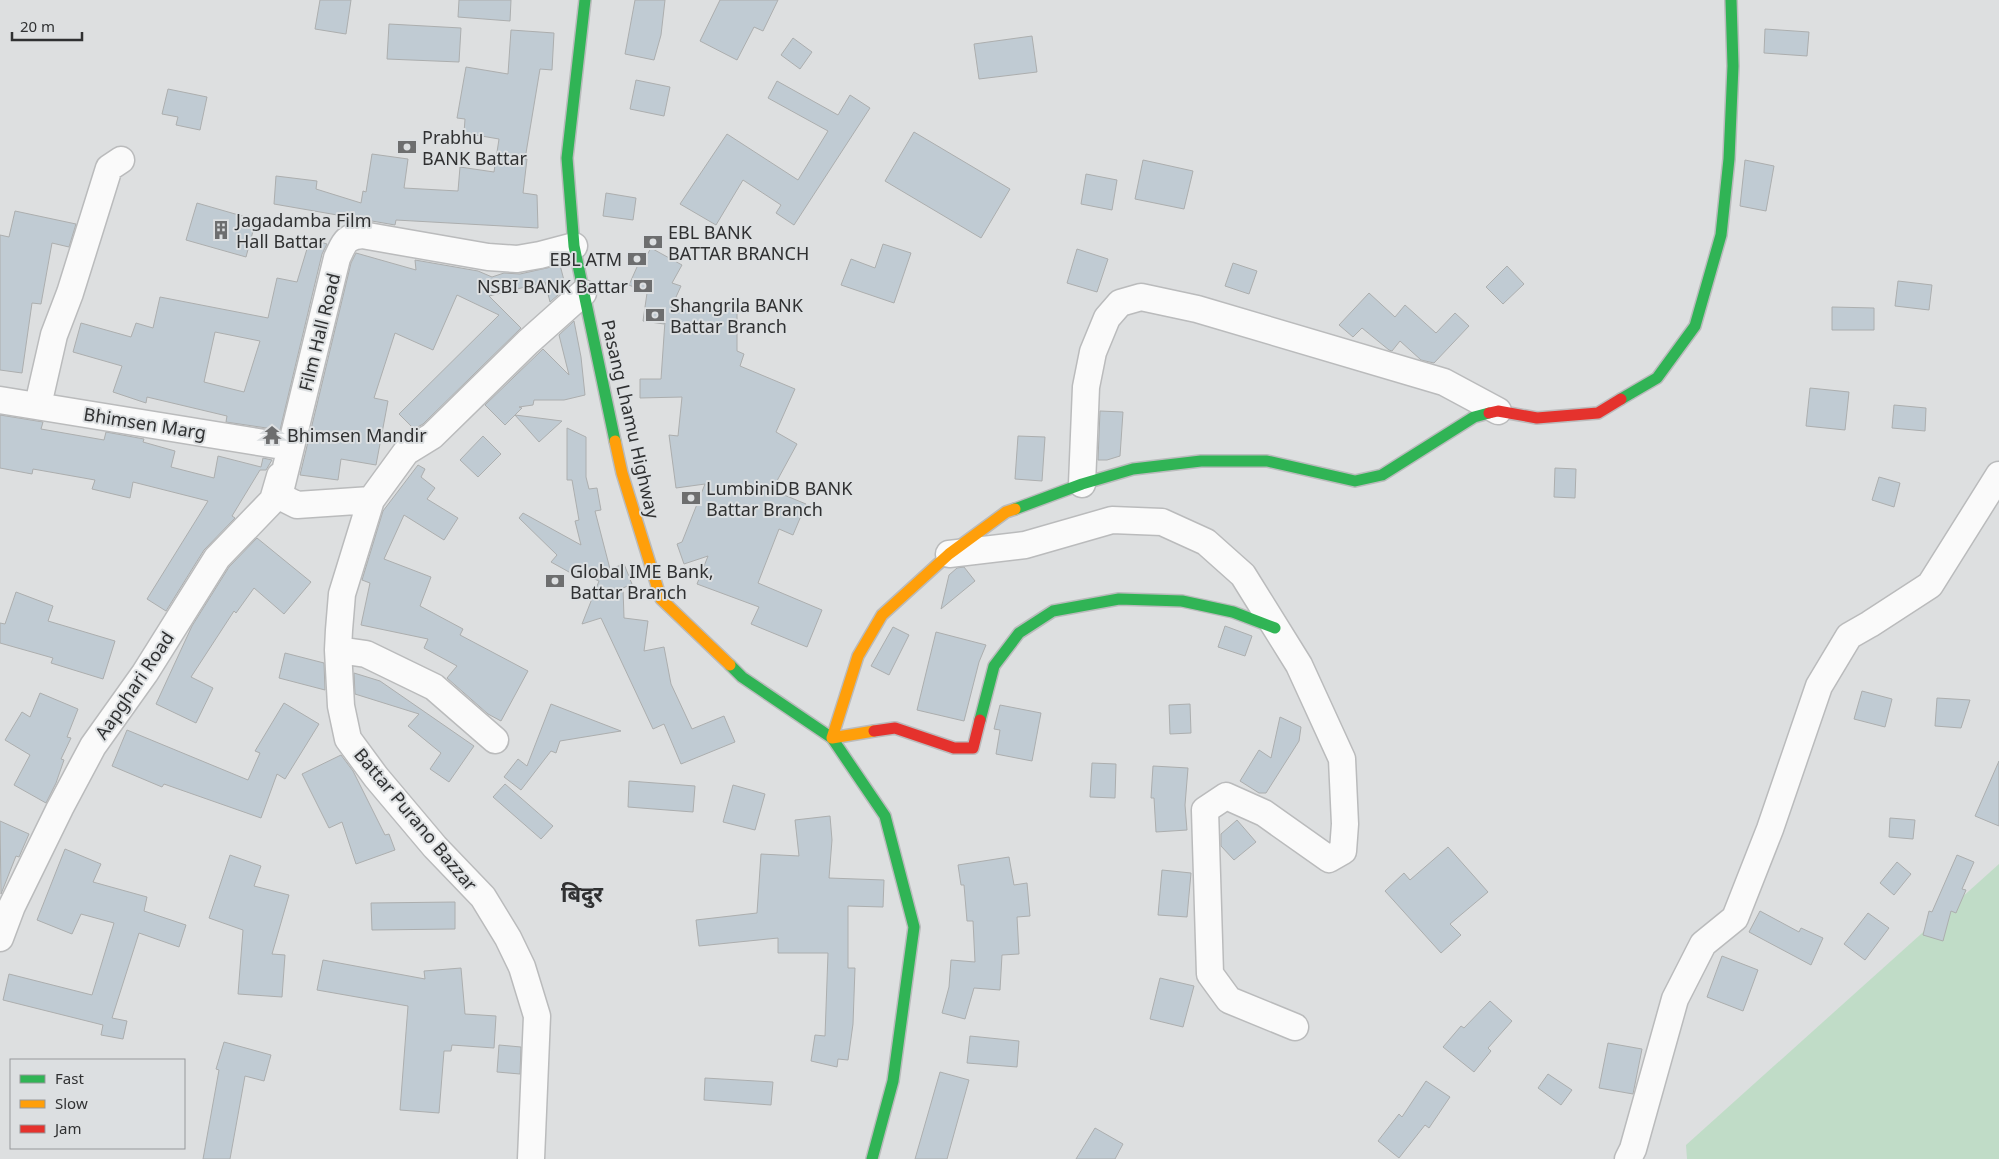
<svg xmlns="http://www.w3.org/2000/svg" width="1999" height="1159" font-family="'Noto Sans','Noto Sans Devanagari',sans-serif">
<rect width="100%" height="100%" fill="#dddfe0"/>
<path fill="#c0dcc7" d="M1999,864V1159H1687L1686,1145Z"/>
<path fill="#c0cbd3" stroke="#acaeae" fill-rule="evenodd" d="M320,0H351L346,34L315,29Z
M459,0H511L510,21L458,17Z
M635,0H665L661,35L654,60L625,54Z
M720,0H778L763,31L754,27L737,60L700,41Z
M389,24L461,28L459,62L387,59Z
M1765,29L1809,32L1807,56L1764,53Z
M511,30L554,33L552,70L540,69L525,159H527L523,193L537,195L538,228L396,220L395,225L274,204L276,176L317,181L316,189L361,203L363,191L366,192L372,154L408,159L404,188L458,191L460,167L494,172L499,139L464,133L465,119L457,118L466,67L508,74Z
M1032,36L1037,72L979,79L974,44Z
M793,38L812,52L800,69L781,55Z
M636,80L670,87L664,116L630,109Z
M777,81L838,115L850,95L870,108L794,225L776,213L781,205L743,180L716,225L680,204L727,134L798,180L828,131L768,98Z
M168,89L207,97L200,130L176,125L178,117L162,114Z
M914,132L1010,189L981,238L885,181Z
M1143,160L1193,171L1184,209L1135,199Z
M1745,160L1774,166L1766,211L1740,206Z
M1086,174L1117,180L1112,210L1081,204Z
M606,193L636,198L633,220L603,216Z
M197,203L256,220L246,257L186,240Z
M15,211L76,224L69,247L52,243L41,304L32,303L22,373L0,370V235L9,237Z
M310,239L327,244L322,254L280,430L226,422L227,416L147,397L146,403L113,392L122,366L73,352L81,323L131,337L136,323L153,328L160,297L268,318L277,278L297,282ZM215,332L260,341L244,392L204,382Z
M883,244L911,253L894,303L841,285L851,259L875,268Z
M651,248L682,265L672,283L681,286L671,308H737V351L744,354L740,366L795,389L776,432L797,444L772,490L806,504L793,535L779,529L758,583L822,610L807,647L751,624L759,607L697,584L708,556L684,564L677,544L682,542L705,484L676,488L669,435L678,436L682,397L640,398V379H661L665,321L664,324L643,321L647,293L629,285L641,258L644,260Z
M1077,249L1108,259L1097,292L1067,283Z
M356,253L416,270L415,260L478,271L492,277L504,273L520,274L560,265L566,288L550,302L545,282L489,296L521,328L423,424L414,429L399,414L499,315L457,295L433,350L395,333L374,398L388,401L376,465L341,459L338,480L300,475L351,263Z
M1233,263L1257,271L1249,294L1225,286Z
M1507,266L1524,284L1503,304L1486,287Z
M1898,281L1932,285L1929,310L1895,306Z
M1369,293L1395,317L1405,305L1436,333L1455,313L1469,326L1434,363L1421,360L1400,341L1392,351L1389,350L1362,328L1353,337L1339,325Z
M1832,307L1874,308V330H1832Z
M574,321L581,357L585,395L564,400H534L533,405L519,407L522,408L515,415L562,421L539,442L515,415L505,425L485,405L543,349L569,375L559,335Z
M1810,388L1849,392L1845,430L1806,426Z
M1894,405L1926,408L1925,431L1892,428Z
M1100,411L1123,412L1120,456L1107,460H1098Z
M0,415L43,422L41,429L104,440L106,432L144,439L143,442L175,451L171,467L214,478L218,456L261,467L263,458L272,460L266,470H260L232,516L235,518L204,550L166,611L147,599L208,501L133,482L130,498L92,489L95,480L33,469L32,474L0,468Z
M567,428L586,437V477L589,489L597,488L601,510L595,511L610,569L624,564L632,584L623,588L624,618L648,621L644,651L664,647L671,684L692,729L724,716L735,742L681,764L664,724L653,729L601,618L582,624L599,581L580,573L578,577L551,562L557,555L519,518L523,513L581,545L575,521L579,520L572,480H567Z
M483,436L501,454L478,477L460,460Z
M1018,436L1045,437L1042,481L1015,479Z
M418,465L425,469L421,477L435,488L427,499L458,518L444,540L404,515L384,559L431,577L420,606L463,629L460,635L528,671L501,721L488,714L447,678L457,666L424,648L428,639L361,625L370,583L362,580L383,511Z
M1555,468L1576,469L1575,498L1554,497Z
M1879,477L1900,483L1894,507L1872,500Z
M257,538L311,582L284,614L254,588L236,613L234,611L191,677L213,688L196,723L156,704L192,626L229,567Z
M964,567L975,581L941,609L949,575L957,568Z
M16,592L53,606L48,621L115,641L103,679L51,663L53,658L0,643V623L5,624Z
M1225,626L1252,636L1245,656L1218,647Z
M893,627L909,635L889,675L871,666Z
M936,632L986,645L979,662L964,721L917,710Z
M285,653L324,663L325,690L279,678Z
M354,673L380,681L474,746L449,782L430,769L441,753L408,726L419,714L355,694Z
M1862,691L1892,699L1885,727L1854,719Z
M40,693L78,709L67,737L71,738L61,759L64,760L56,783L46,803L14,785L30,755L5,740L22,712L30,717Z
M1937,698L1970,700L1961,728L1935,726Z
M284,703L319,724L285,779L277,774L261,818L164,784L162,787L112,766L127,730L248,780L260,753L255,751Z
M551,704L621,731L560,741L556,753L551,751L521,790L504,777L518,759L527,766Z
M1190,704L1191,733L1170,734L1169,705Z
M1000,705L1041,713L1032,761L996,754L1000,730L994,729Z
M1280,717L1301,727L1299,741L1266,793H1259L1240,781L1259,750L1271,758Z
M341,755L353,771L385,835L389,834L395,850L356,864L342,822L329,828L302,774Z
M1999,761V826L1975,816Z
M1092,763L1116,764L1115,798L1090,797Z
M1153,766L1188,768L1185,805L1187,830L1156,832L1154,798H1151Z
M629,781L695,786L693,812L628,807Z
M505,784L553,826L541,839L493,797Z
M733,785L765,794L755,830L723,822Z
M830,816L832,840L829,878L884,880L883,907L848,906V968H855L853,1024L848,1060L838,1059L837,1067L811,1061L815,1035L825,1036L828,953H778V938L699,946L696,920L757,913L761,854L799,856L795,820Z
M1890,818L1915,820L1913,839L1889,837Z
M1237,820L1256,842L1234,860L1221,846V834Z
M0,821L29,834L19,857L16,856L1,894Z
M1448,847L1488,892L1450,924L1461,935L1441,953L1385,891L1404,873L1410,880Z
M65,849L101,864L93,882L147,897L144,911L186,925L179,947L139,933L112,1018L127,1021L123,1039L101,1035L103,1025L3,1000L9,974L92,995L114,923L81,914L72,934L37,920Z
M230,855L261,866L254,886L289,895L272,954L285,955L282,997L238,994L243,930L209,918Z
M1957,855L1974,862L1962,889L1966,890L1956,913L1951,911L1943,941L1923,935L1929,911L1932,912Z
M1009,857L1014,885L1027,883L1030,916L1017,917L1019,954L1002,955L1000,990L974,988L965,1019L942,1013L949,987L951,960L975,962L973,921H967L964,885H961L958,865Z
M1897,862L1911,874L1894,895L1880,883Z
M1162,870L1191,873L1187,917L1158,915Z
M455,902V929L372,930L371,903Z
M1760,911L1799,932L1801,928L1823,938L1811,965L1749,932Z
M1868,913L1889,928L1865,960L1844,944Z
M1722,956L1758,970L1743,1011L1707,997Z
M323,960L425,979L424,971L461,968L465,1014L496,1016L494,1048L452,1045L451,1051H444L439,1113L400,1110L408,1006L317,990Z
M1160,978L1194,986L1183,1027L1150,1019Z
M1490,1001L1512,1021L1488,1048L1491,1051L1474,1072L1443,1047L1461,1026L1464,1028Z
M970,1036L1019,1041L1017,1067L967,1063Z
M224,1042L271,1055L264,1081L245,1076L230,1159H203L219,1070L216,1069Z
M1608,1043L1642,1049L1633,1094L1599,1088Z
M499,1045L521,1047L520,1074L497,1072Z
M940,1072L969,1080L947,1159H915Z
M1548,1074L1572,1090L1561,1105L1538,1088Z
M705,1078L773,1082L771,1105L704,1100Z
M1426,1081L1450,1097L1429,1128L1425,1125L1399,1158L1378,1141L1399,1114L1402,1117Z
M1095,1128L1123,1144L1115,1159H1076Z"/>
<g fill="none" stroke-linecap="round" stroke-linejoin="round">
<g stroke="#babbbc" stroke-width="29">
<path id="street" d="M0,400L289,447
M38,405L54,335L70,293L109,168L121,160
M1082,484L1086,387L1093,352L1107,318L1120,303L1141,297L1197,309L1444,382L1498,411
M371,500L297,505L279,496L337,258C344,244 344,237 362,235L488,257L517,259L540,255L574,246
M949,554L1025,545L1112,520L1162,522L1206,542L1243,575L1299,665L1342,759L1345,824L1343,851L1329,859L1264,813L1226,796L1205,810L1210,974L1229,1000L1295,1027
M338,650L366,654L434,687L495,740
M0,938L12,906L60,808L93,746L145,673L217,558L273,500L280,476
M531,1159L537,1016L522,967L508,938L483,897L435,847L376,777L348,739L341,706L338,650L339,630L342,594L371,500L406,452L432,436L528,342L583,293
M1628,1159L1633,1149L1675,999L1703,944L1735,918L1770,829L1819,686L1849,636L1870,624L1930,585L1999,475"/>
</g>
<g stroke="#babbbc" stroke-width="14">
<path id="fast" d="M585,0L567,158L574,246L615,441
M1621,399L1657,378L1695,326L1721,235L1729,159L1733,66L1731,0
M1015,509L1082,484L1133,469L1201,461H1267L1355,481L1382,475L1474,417L1489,413
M730,665L742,677L832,738L885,816L914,927L893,1081L872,1159
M980,720L994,666L1019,633L1053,611L1119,599L1182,601L1233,612L1275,628"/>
</g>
<g stroke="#babbbc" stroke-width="14">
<path id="slow" d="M615,441L622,473L661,599L730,665
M874,731L832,738L858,656L882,615L949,554L1006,512L1015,509"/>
</g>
<g stroke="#babbbc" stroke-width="14">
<path id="jam" d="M1489,413L1498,411L1537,418L1598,413L1621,399
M874,731L895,728L954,748H973L980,720"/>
</g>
<use href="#street" stroke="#fafafa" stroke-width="26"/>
<use href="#fast" stroke="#30b455" stroke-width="11"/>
<use href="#slow" stroke="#ff9f0a" stroke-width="11"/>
<use href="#jam" stroke="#e5322d" stroke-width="11"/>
</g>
<defs>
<g id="bank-bare" transform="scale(1.5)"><path d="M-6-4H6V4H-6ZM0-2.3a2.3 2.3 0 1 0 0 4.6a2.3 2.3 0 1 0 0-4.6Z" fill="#6d6e6f" stroke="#dcdfe1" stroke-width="2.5" paint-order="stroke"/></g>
<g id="building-bare" transform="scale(1.5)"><path d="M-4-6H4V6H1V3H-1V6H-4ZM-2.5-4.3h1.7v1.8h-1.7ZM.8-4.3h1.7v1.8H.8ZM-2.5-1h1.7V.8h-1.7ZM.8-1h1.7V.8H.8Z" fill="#6d6e6f" stroke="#dcdfe1" stroke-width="2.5" paint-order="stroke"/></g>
<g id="temple-bare" transform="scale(1.5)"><path d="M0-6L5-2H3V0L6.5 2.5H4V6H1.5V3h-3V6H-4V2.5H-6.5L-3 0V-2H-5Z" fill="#6d6e6f" stroke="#dcdfe1" stroke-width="2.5" paint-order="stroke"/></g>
</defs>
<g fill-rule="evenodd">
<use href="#bank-bare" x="407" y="147"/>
<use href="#building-bare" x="221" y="230"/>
<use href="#bank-bare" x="653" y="242"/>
<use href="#bank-bare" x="637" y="259"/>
<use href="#bank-bare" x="643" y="286"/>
<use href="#bank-bare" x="655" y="315"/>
<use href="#temple-bare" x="272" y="435"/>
<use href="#bank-bare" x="691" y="498"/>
<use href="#bank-bare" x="555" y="581"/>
</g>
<g text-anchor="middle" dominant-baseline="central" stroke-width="4" stroke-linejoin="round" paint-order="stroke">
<g font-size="18" fill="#303132" stroke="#dcdfe1" text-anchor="start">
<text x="422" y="137">Prabhu<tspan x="422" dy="21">BANK Battar</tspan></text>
<text x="236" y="220">Jagadamba Film<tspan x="236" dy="21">Hall Battar</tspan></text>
<text x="668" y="232">EBL BANK<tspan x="668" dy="21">BATTAR BRANCH</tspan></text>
<text x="622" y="259" text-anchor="end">EBL ATM</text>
<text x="628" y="286" text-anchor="end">NSBI BANK Battar</text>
<text x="670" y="305">Shangrila BANK<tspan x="670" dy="21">Battar Branch</tspan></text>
<text x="287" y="435">Bhimsen Mandir</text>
<text x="706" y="488">LumbiniDB BANK<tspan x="706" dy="21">Battar Branch</tspan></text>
<text x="570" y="571">Global IME Bank,<tspan x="570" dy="21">Battar Branch</tspan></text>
</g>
<g font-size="18" fill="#303132" stroke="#dcdfe1">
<text transform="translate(319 332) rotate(-76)">Film Hall Road</text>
<text transform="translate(631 419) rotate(77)">Pasang Lhamu Highway</text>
<text transform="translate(145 423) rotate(9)">Bhimsen Marg</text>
<text transform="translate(134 685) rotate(-56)">Aapghari Road</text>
<text transform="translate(416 819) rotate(50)">Battar Purano Bazzar</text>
</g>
<g font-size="22" font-weight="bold" fill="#303132" stroke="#dcdfe1">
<text x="582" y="893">बिदुर</text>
</g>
</g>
<rect x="10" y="1059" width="175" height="90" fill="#dcdfe1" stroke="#97999b"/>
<rect x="20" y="1075" width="25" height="8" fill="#30b455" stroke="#97999b"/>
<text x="55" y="1084" font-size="15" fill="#303132">Fast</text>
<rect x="20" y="1100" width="25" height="8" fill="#ff9f0a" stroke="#97999b"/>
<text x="55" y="1109" font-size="15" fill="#303132">Slow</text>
<rect x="20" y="1125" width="25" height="8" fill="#e5322d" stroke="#97999b"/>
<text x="55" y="1134" font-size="15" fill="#303132">Jam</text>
<path d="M12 32v8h70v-8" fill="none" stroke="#303132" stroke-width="2.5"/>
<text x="20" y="32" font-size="15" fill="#303132" stroke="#dcdfe1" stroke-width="4" paint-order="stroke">20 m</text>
</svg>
